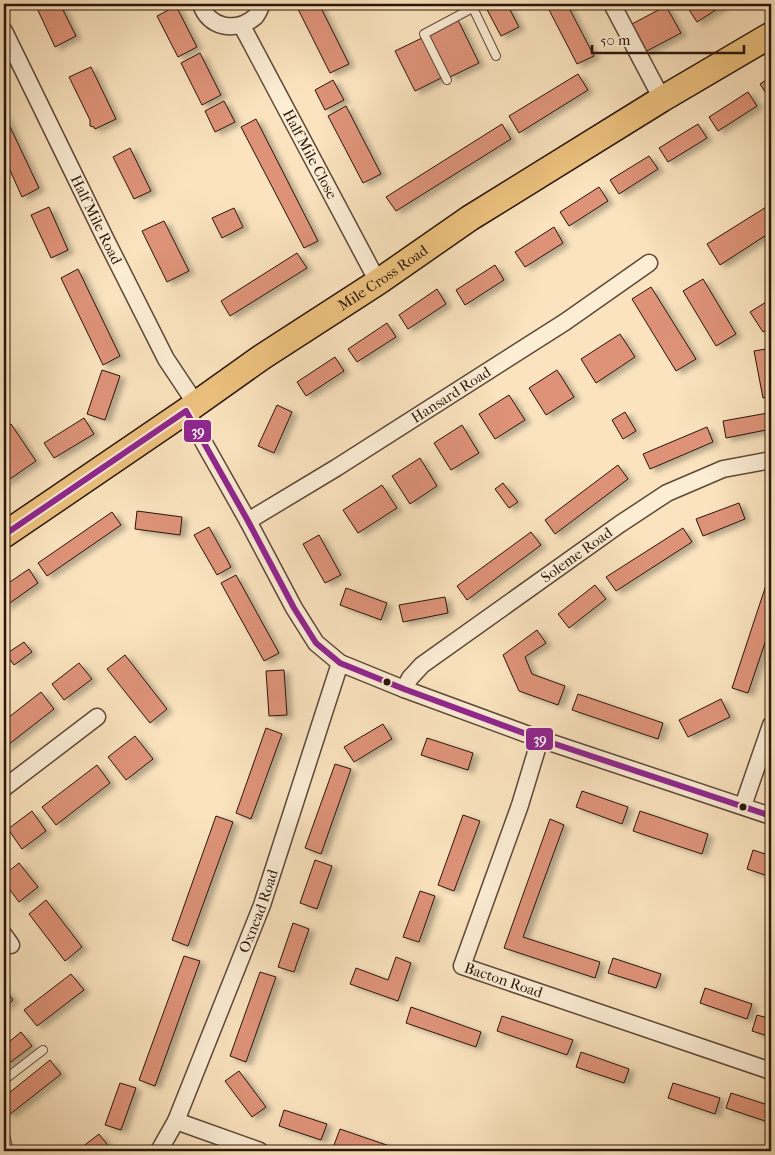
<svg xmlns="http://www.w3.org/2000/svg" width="775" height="1155" font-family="'IM FELL French Canon',serif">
<defs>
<filter id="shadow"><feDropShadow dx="5.5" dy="3" stdDeviation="2.5" flood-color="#0004"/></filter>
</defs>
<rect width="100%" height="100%" fill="#fae3be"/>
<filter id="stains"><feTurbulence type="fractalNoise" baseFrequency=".004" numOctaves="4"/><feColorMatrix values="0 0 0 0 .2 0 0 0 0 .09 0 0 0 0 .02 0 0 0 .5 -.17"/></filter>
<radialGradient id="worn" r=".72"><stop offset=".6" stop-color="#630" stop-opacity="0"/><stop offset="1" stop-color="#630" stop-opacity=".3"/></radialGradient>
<path fill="#de9379" stroke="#2a150b" filter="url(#shadow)" d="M35,4H60L76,36L55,47Z
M298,4H319L349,64L330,73L296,5Z
M484,4H507L519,27L501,36Z
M546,4H567L594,56L577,64Z
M688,4H725L697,22L686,5Z
M176,6L197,47L178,57L157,16Z
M666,6L681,33L645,52L630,25Z
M458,20L479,63L450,77L429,35Z
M424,37L443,77L415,91L395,51Z
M200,53L221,95L202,105L181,63Z
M91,67L116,119L95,129L94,127L90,126V120L69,77Z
M578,74L588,90L519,133L509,116Z
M771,77V96L769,98L760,84Z
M333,80L344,100L325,110L315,90Z
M748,92L757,106L718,131L709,117Z
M224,101L235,122L215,132L205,111Z
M346,106L381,174L363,183L328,116Z
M4,114L39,188L22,197L4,157Z
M256,119L318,241L304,248L241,127Z
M502,124L511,139L396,211L386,197Z
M698,124L707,138L668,162L659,148Z
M130,148L151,191L134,199L113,157Z
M649,156L658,169L619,194L610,180Z
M599,187L608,201L569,226L560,212Z
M771,204V232L720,265L707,244Z
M49,207L68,250L51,258L31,215Z
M234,208L243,227L222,238L212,218Z
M164,221L189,271L167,282L142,231Z
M554,227L563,243L525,267L515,252Z
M297,253L307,268L230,316L221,301Z
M495,265L504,280L465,305L456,290Z
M78,269L120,356L103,365L61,278Z
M703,279L736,334L716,346L683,291Z
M651,287L696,359L676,371L632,299Z
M437,289L446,304L408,329L399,315Z
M771,299V327L763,332L750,312Z
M387,323L396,337L357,362L348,349Z
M620,334L635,357L596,383L581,359Z
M766,349L771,380V397L763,398L754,351Z
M335,357L344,371L306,396L297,382Z
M102,370L120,376L105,420L87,414Z
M557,370L574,397L546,415L529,388Z
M509,395L525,420L495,439L479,414Z
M277,405L292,412L274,453L258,446Z
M625,412L636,431L623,439L612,420Z
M768,413L771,429L726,438L723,421Z
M84,418L94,434L54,458L44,443Z
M11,424L36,461L4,483V429Z
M462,425L479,453L451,470L434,443Z
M707,427L713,442L650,469L643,454Z
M420,458L437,486L410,504L392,476Z
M618,465L628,479L555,534L545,520Z
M503,483L518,502L509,508L495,489Z
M382,485L397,508L358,533L343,510Z
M767,497L771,500V523L766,514Z
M739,503L745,519L703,536L696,519Z
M137,511L182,517L180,535L135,529Z
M112,512L121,525L47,576L38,563Z
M209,527L231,567L217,575L194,535Z
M683,528L692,542L616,591L606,577Z
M531,532L541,545L467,600L457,586Z
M319,535L341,575L325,583L303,544Z
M29,569L38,583L4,607V586Z
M771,570V625L748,693L732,688Z
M236,575L279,653L264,661L221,583Z
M595,585L606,599L569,628L558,614Z
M346,588L387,603L381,620L340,605Z
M445,597L448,613L403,622L399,605Z
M537,630L546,643L525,657L532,674L565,686L558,705L519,691L503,655Z
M24,642L32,652L14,665L6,654Z
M125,655L167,709L150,723L107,669Z
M79,663L92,679L64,700L52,684Z
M284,670L287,715L269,716L266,671Z
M41,692L54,709L4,748V721Z
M578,694L663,723L658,739L572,710Z
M721,699L730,717L688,737L679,720Z
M383,724L392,739L354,762L344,747Z
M266,728L282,734L251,819L236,813Z
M135,736L153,759L126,780L108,757Z
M427,738L473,753L468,770L421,755Z
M335,764L351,769L321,854L305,848Z
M97,765L110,783L56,825L42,807Z
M582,791L628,807L622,824L576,807Z
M32,811L46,831L22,849L8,829Z
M640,811L708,834L702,854L633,831Z
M463,815L480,821L454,891L438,885Z
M216,816L233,822L188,946L172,940Z
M550,819L564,825L523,937L600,962L595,978L504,948Z
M753,850L771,856V877L747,869Z
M315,860L332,866L317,909L300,903Z
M19,863L38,887L19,902L4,882V875Z
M420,891L435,896L419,942L403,937Z
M46,900L82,947L65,961L29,914Z
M293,923L309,929L294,972L278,967Z
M184,956L200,961L155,1086L139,1080Z
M396,957L411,963L398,1001L350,984L356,968L388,980Z
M613,958L661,974L656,988L608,973Z
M260,972L276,977L246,1062L230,1056Z
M71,974L84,990L37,1026L24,1010Z
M4,988L13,1000L4,1008Z
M705,988L752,1004L747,1019L700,1003Z
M411,1007L481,1032L476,1047L406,1023Z
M757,1015L771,1019V1037L752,1031Z
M502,1016L573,1040L567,1055L497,1031Z
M21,1032L32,1046L4,1067V1046Z
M581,1052L629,1069L624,1083L576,1067Z
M50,1060L61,1074L9,1115L4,1109V1097Z
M239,1071L266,1107L252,1117L225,1081Z
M120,1083L136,1088L121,1130L105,1125Z
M673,1083L720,1098L715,1114L668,1098Z
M731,1093L771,1106V1123L726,1108Z
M284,1110L327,1124L321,1140L279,1126Z
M340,1129L404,1151H353L334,1145Z
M99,1134L110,1148L105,1151H77Z"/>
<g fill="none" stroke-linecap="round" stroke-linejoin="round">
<g stroke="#5e4838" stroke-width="10">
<path id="lane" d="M473,8L496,56
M447,80L424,34L480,4
M4,1080L43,1050
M4,1131L9,1151"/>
</g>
<g stroke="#5e4838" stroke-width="19">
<g id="street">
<path d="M201,4C208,28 236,33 255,17C258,14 260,8 262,4"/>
<path d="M612,4L662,99"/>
<path id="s1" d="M242,26L378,282"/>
<path id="s2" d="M4,31L105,238L166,359L196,404"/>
<path d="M186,411L248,521L294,608L316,643L340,663L404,689L540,739L771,816"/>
<path id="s3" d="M248,521L336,468L565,322L649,263"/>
<path id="s4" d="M404,689L410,678L422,665L620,524L667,493L723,469L771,460"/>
<path id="s5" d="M540,739L520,805L462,966L771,1071"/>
<path d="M4,788L97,717"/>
<path d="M743,806L771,725"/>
<path d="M4,935L11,945"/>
<path d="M176,1121L260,1151"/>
<path id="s6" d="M159,1151L176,1121L262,905L340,663"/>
</g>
</g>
<g stroke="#2a150b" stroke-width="28">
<g id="primary">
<path id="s7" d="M4,535L186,411L262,357L378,282L470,218L662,99L771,35"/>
</g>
</g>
<use href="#lane" stroke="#fcedd5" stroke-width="8"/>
<use href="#street" stroke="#fcedd5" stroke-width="16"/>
<use href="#primary" stroke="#edc27f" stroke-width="25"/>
<g stroke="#fcedd5" stroke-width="10">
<path id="bus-1" d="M4,535L186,411L248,521L294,608L316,643L340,663L404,689L540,739L771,816"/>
</g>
<use href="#bus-1" stroke="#90268f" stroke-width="6"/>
</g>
<g fill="#2a150b" stroke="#fcedd5" stroke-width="2">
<circle cx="387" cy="682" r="4.5"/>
<circle cx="743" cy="807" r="4.5"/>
</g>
<g text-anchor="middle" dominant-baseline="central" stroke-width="4" stroke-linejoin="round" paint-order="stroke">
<g font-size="15" fill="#2a150b" stroke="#fcedd5">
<text stroke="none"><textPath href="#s1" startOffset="145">Half Mile Close</textPath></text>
<text stroke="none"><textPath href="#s2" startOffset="210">Half Mile Road</textPath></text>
<text stroke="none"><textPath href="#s7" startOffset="458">Mile Cross Road</textPath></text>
<text stroke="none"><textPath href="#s3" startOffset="239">Hansard Road</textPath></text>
<text stroke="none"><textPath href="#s4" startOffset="220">Soleme Road</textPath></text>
<text stroke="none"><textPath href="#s6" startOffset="260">Oxnead Road</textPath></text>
<text stroke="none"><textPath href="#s5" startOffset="284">Bacton Road</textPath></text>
</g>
</g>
<g stroke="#fcedd5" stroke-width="2">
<rect x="183" y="419" width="29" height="24" rx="5" fill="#90268f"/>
<rect x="525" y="727" width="29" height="24" rx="5" fill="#90268f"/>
</g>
<g font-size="14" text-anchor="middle" font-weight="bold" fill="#fff">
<text x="198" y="436">39</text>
<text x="540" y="744">39</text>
</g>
<rect width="775" height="1155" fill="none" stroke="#fae3be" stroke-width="20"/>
<rect x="5" y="5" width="765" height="1145" fill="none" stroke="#2a150b" stroke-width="2.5"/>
<rect x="10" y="10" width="755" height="1135" fill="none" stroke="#2a150b"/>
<path d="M592 45v8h152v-8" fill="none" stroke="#2a150b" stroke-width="2.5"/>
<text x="600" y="45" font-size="15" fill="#2a150b" stroke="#fcedd5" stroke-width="4" paint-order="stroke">50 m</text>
<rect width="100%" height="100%" filter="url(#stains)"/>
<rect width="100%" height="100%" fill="url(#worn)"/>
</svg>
